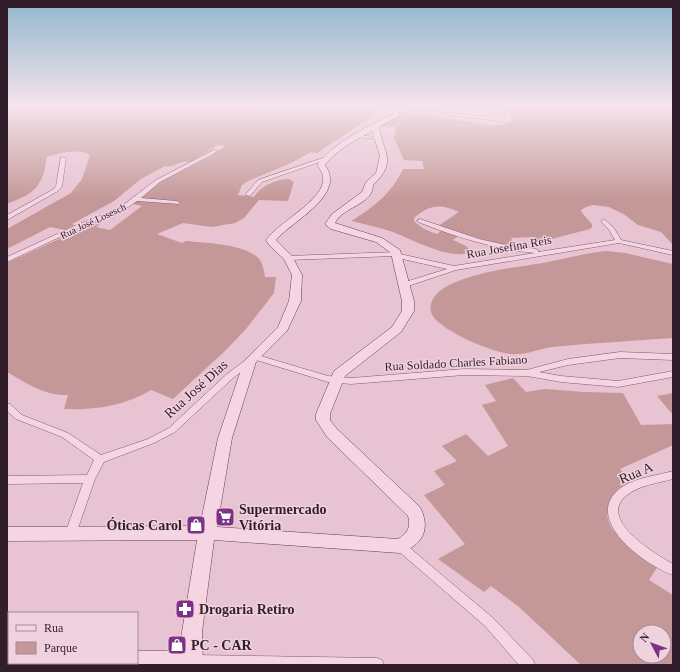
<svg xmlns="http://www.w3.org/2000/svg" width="680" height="672" font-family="Georgia,serif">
<rect width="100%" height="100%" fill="#e8c3d2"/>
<path fill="#c49898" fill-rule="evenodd" d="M7,106H379L373,116L317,153L311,152L291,163L248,181L242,185L238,195L254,197C260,186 277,179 289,179L294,182L288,201L259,200L244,218L235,223L212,227L183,223L157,234L182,243L186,241C205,243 248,244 260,260C263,265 264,271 265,277H276L274,293L246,329L226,350L173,399L151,390C125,406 95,410 64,409L68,395C45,396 26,383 7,372V263L111,215L96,227L110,230L142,206L133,204L137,200L177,204L179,202L139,199L162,181L211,156L225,146L218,145L190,162C181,159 174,168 165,166L141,179L114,201L72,224L74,225L65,230L50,227L7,249V229L71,193L82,179L90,155C79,148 58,153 47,157C45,162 46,167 44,172C37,194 25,196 7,204Z
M504,106H673V245L661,232L638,225L625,215L609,207L593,205L586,207L581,210L582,213L592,224V227L590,229L540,242L534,237L511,238L515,246L495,243L438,226L459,212C441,204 430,204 414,218V221C421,228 428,231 437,234L441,231L458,236L453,240L466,246L469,249L466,253C450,260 407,237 390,231C377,227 364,224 351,221C374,207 391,194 403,169H424L422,161L404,160L394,138L396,127L378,126L400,114L438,117L488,125H501L511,122L513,117Z
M606,251L625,253L673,264V338C633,341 592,343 552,347C539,349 523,356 510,354C490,351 457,337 441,324C434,319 429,313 431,304C437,275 519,267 543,263C564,259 585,253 606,251Z
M513,378L526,392L545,389L584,392L623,393L641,425L673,424V445L620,469L632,483C612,491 599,510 613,530L658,566L649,580L673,595V665H581L519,607L491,586L484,592L438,559L465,544L424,495L445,485L434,471L457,461L442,446L466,434L488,456L508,446L482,405L496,401L485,385ZM640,632H664V656H640Z
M673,393V415L657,396Z"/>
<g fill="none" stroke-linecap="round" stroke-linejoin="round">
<g stroke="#7f5c71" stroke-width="1">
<path id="street" d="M497,106H501L504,110L512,114L509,122L451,115L398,112L396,111L398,110L451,113L506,119L508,115L500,112Z
M356,135L377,137L379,138L377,139L358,137H356Z
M214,150L218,151L160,182L141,198L177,201L180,203L179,204L137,201L122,211L83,226L7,262V257L79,224L118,209L156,180Z
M61,157L66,158L62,186L58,191L7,220V215L54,189L56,186Z
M323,158L328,159L262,182L250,196L245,195L258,180Z
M420,219L479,239L506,245L536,249L538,250V252L615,240L609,230L601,221L604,219L614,228L621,240L673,251V255L619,243L456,270L405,287H402L401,285L402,283L447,269L398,258L395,256L288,260L285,258L288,256L397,252L399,253L400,254L454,266L535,253C494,249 456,237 418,222L417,221Z
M620,352L673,354V360L620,358L568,365L539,372L561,376L618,381L673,371V377L618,387L561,382L527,376L464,375L351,384L328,382L253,359L254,361L253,363L233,378L175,432L154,443L104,462L95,479L75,537L71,539L67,537L65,534L83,483L7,484V476L87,475L94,460L62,437L16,419L7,411V403L10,404L22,415L68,433L101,455L148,439L169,428L227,374L247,359H251L250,357L251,355L254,354L328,376L351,378L464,369L527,370L568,359Z
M673,471V479C658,483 640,485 627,495C596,519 655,554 673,564V575C647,566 586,523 616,492C630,478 655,476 673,471Z
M400,541L404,543L493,618L533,660L535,665H519L485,626L396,549L394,546L396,543Z
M193,655L377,658L382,660L384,665H188L186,661L188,656Z"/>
</g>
<g stroke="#613f54" stroke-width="1">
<path id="secondary" d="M395,106H401L399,116L379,127C383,153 398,162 373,185C373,205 342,207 335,223L382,238L400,250L414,301V311L401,332L345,376L330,414V420L337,429L420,507C431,529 423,545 400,553L214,540L202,632L203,665H129L128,663H137V651H183L182,632L197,540L7,541V527L200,526L218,438L244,361L278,327L289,301L292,275L284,259L269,245L266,240C279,222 319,203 323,182C324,175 321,170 317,165C333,143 369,125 394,114ZM372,131L380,156L376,173L366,182L362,192L332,214L325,224L331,229L376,242L391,253L402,301V311L392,327L334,371L316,414V420L327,437L408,516C411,527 408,533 398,539L217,527L232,438L256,362L287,331L301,301L302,275L292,256L276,240C292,221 347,195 325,165C336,150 356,140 372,131Z
M7,650H9V663H18L17,665H7Z"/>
</g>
<use href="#street" fill="#f4d5e1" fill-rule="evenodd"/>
<use href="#secondary" fill="#f4d5e1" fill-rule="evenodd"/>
</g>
<linearGradient id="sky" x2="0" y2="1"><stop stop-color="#91b7cd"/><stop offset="0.53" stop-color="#f5e4eb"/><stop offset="1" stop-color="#f5e4eb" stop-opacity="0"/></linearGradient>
<rect width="680" height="200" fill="url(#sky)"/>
<defs>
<g id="supermarket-square" transform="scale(1)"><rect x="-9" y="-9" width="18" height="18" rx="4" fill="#7c3387" stroke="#f0d1de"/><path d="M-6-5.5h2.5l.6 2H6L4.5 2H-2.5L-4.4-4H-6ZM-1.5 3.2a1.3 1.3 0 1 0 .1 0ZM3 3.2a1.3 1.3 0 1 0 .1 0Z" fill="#fff"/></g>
<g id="shop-square" transform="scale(1)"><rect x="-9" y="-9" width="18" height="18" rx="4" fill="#7c3387" stroke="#f0d1de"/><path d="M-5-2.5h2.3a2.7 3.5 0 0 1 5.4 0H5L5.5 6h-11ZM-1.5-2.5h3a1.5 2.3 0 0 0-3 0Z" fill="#fff"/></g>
<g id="pharmacy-square" transform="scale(1)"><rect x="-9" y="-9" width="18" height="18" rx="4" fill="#7c3387" stroke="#f0d1de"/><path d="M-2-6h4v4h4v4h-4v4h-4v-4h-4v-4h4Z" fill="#fff"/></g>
</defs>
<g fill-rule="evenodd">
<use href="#supermarket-square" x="225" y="517"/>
<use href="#shop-square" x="196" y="525"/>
<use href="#pharmacy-square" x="185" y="609"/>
<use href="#shop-square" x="177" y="645"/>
</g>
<g text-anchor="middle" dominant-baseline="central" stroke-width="3" stroke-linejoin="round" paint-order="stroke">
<g font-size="10" fill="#311e2a" stroke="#f0d1de">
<text transform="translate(93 221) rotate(-25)">Rua José Losesch</text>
</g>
<g font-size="12" fill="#311e2a" stroke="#f0d1de">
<text transform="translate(509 247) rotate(-10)">Rua Josefina Reis</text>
<text transform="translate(456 363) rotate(-3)">Rua Soldado Charles Fabiano</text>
</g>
<g font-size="14" fill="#311e2a" stroke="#f0d1de">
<text transform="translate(196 389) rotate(-42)">Rua José Dias</text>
<text transform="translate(636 473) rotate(-23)">Rua A</text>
</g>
<g font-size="14" font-weight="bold" fill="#311e2a" stroke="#f0d1de" text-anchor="start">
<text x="239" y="509">Supermercado<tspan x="239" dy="16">Vitória</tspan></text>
<text x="182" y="525" text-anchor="end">Óticas Carol</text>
<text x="199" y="609">Drogaria Retiro</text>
<text x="191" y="645">PC - CAR</text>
</g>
</g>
<rect width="680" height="672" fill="none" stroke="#311e2a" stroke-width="16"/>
<rect x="8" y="612" width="130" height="52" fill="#f0d1de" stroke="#a48996"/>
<rect x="16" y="625" width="20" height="6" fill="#f4d5e1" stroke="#a48996"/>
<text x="44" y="632" font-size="12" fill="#311e2a">Rua</text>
<rect x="16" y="642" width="20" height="12" fill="#c49898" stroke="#a48996"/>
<text x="44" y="652" font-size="12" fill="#311e2a">Parque</text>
<g transform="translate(652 644) rotate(311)"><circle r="19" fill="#f0d1de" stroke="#a48996"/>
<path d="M0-3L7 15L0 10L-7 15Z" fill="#7c3387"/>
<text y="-6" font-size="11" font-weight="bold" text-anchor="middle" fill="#311e2a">N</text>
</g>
</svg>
